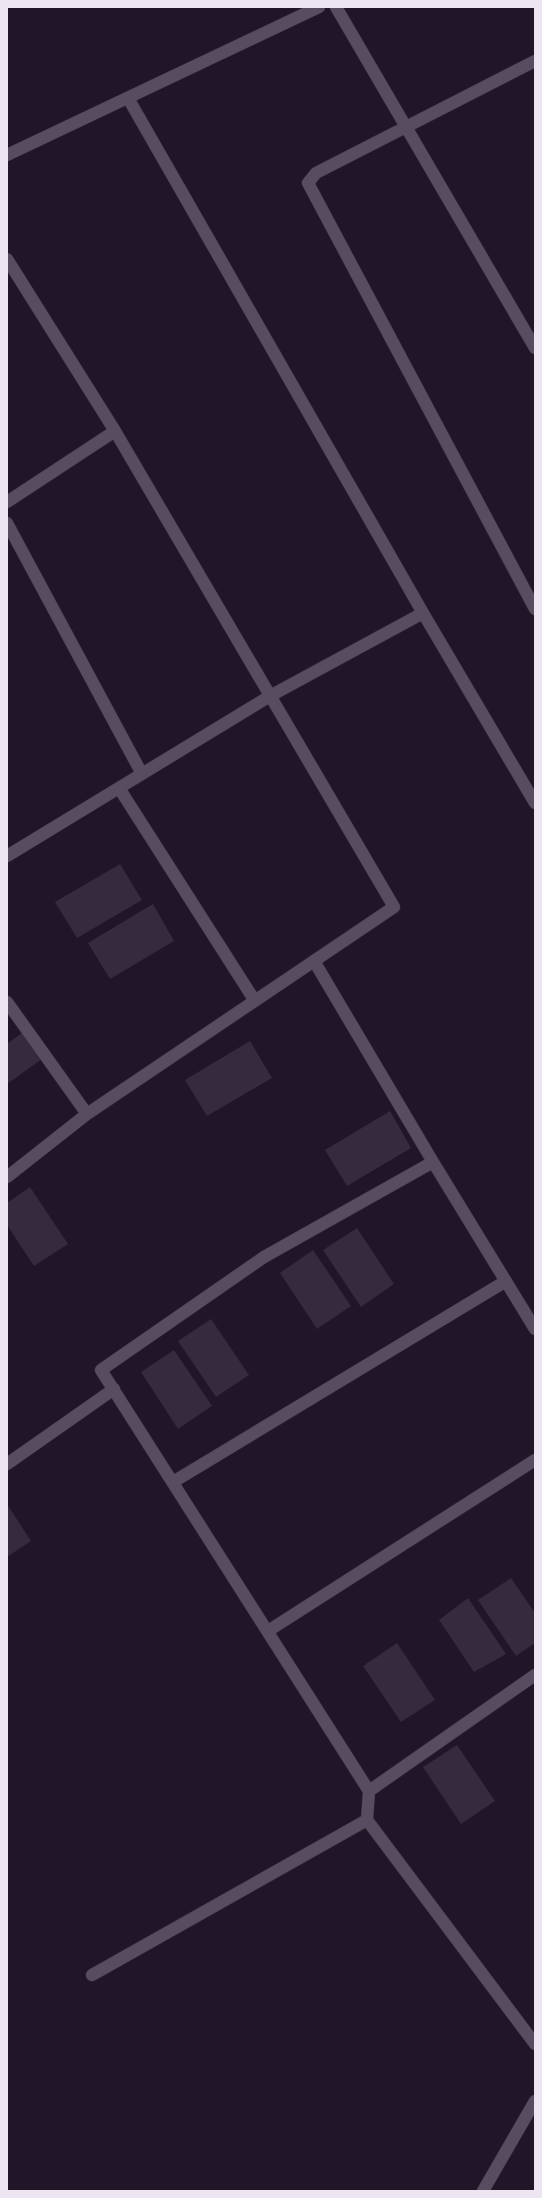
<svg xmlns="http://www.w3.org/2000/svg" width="542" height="2198" font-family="'Noto Serif',serif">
<rect width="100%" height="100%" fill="#201627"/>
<path fill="#362b3d" d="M120,864L142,900L77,938L55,902Z
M153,904L174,941L110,979L88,943Z
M23,1032L42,1059L7,1084V1044Z
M250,1041L272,1078L207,1116L185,1080Z
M390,1111L411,1148L347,1186L325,1150Z
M30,1187L68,1244L34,1266L7,1225V1203Z
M357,1228L394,1284L361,1307L323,1250Z
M313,1250L351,1306L317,1329L280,1273Z
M211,1319L249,1375L216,1397L178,1341Z
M174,1350L212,1406L178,1429L141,1372Z
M7,1504L31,1541L7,1557Z
M511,1578L535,1613V1643L516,1656L478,1600Z
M468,1598L506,1654L474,1672L439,1620Z
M397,1643L435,1700L401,1722L363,1666Z
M457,1745L495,1801L461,1824L423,1767Z"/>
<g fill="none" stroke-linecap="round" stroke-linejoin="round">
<g stroke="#37303c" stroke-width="13">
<path id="street" d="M336,7L535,348
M535,61L316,173L308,183L535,609
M7,155L319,7
M7,259L115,431L7,502
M7,523L142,774
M423,613L535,803
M119,788L255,1001
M7,856L270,696L423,613L128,98
M314,961L433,1162L535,1329
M7,1002L87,1114L394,907L115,431
M433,1162L264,1257L101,1370L369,1791L535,1675
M7,1177L87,1114
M7,1464L114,1389
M173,1482L506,1281
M268,1631L535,1460
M367,1820L535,2044
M92,1975L367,1820L369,1791"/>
</g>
<g stroke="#37303c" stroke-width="13">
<path id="secondary" d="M483,2191L535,2101"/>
</g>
<use href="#street" stroke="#584c60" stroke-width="12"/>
<use href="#secondary" stroke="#584c60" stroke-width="12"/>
</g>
<rect width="542" height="2198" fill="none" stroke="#ede6f2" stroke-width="16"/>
</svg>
